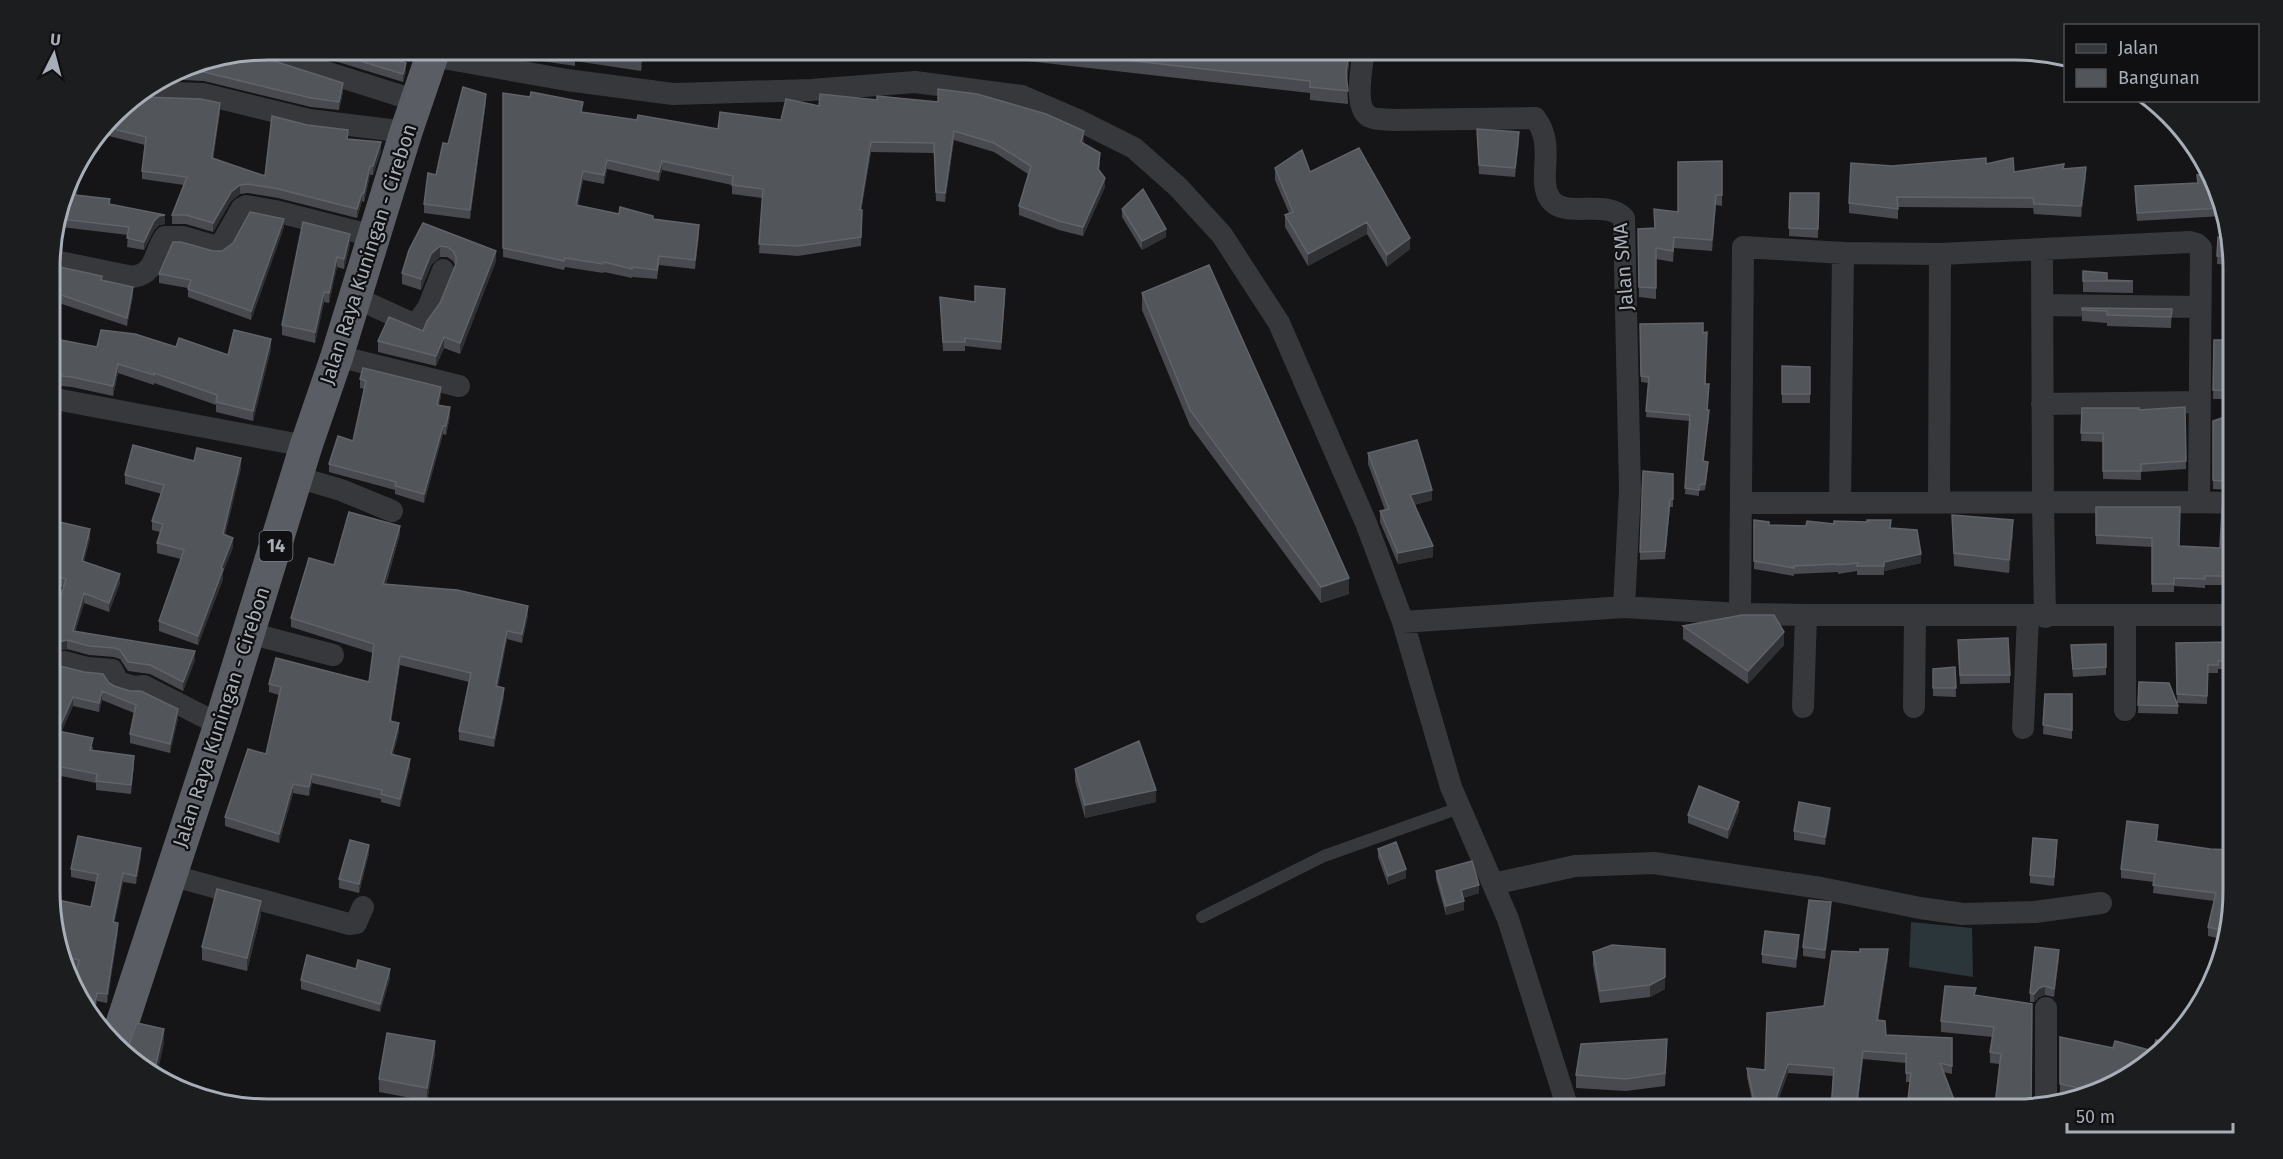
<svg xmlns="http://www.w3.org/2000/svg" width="2283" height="1159" font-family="'Fira Sans',sans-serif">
<rect width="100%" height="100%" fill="#151517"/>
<path fill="#2b363b" d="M1911,922L1972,928L1973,977L1909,967Z"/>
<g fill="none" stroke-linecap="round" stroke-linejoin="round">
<path stroke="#36383c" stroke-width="12" d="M1202,917L1324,856L1459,808"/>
<path stroke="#36383c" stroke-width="22" d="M1364,50C1362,65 1353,109 1370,117C1376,120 1387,119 1393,120L1535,118C1557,146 1536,178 1550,199C1565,220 1605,198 1624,218L1630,490L1624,607
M259,51L417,101
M432,56L567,80L673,94L811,90L915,82L1022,96L1078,120L1134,148L1178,187L1222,235L1279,323L1366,523L1403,622L1451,787L1508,919L1568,1109
M143,92L203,94L309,120L406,132
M2042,250L2043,502L2045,617
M50,260L133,277C158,272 153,253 165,237H183L217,247L221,245L242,208L246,206L275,211L373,236
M354,297L409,322L417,323L428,308L443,270
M2042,305L2200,307
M337,356L459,386
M50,398L306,446
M2042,404L2199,402
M297,477L341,490L392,511
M1939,502L1940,254
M2199,502L2232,503
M1840,503L1843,253
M1740,614L1743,247L1843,253L1940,254L2190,242L2197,244L2201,248L2199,502L1741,503
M1403,622L1624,607L1740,614L1806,615H2233
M249,633L333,655
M64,662L87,668L112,670L118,682L134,687L144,686L220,725
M1803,707L1806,615
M1914,707L1915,616
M2125,710V616
M2023,728L2028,617
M170,875L349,924L356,923L363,907
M1493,884L1575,866L1654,863L1821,888L1920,908L1963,914L2035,912L2101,903
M2046,1008V1106"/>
<path stroke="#5a5e64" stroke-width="33" d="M116,1042L220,725L306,446L337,356L406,132L434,50"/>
</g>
<path fill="#484a4f" d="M299,50H364L406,71L403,82Z
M495,50H644L641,71L575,61V66L495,54Z
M984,50H1351L1347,80L1348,104L1310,100V93L984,56Z
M255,55L343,92L339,110L311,107L204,81L163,79L185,66Z
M503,93L583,113L637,120L718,129L781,120L819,106L1084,140L1083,143L1100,163L1099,170L1105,187L1083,236L1059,230L1019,215V206L1028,174L994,152L954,140L945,202L936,201L934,153L871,152L861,210H862L861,246L798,256L759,253L762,198L732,194V185L662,170L659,181L607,169L604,184L583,180L578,205L619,214L653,219L699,234L695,269L659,265L657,279L632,277V278L604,272L603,273L565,267L564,270L503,257Z
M142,97L220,112L213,159L265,176L348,139L381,151L373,175H370L364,202L362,201L357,218L278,198L248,193L240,194L231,201L213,232L186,224H172V215L184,185L142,179V171L145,145L101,134L124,104Z
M486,102L470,219L424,213V204L436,175Z
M1477,129L1519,141L1515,177L1479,174Z
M1722,161V206L1716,205L1712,251L1674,248L1673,262L1656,259V299L1639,297L1638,229L1655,228L1678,212Z
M1986,164L2014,172L2063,169L2086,177L2081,217L2034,214L2033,208L1898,207V219L1849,213V203L1892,166Z
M1275,168L1310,172L1410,249L1387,267L1367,234L1308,266L1285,227V215L1289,213L1275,180Z
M72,172L77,195L110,204L165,224L159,225L154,230L144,250L127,247L128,235L61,227L56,248L52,247Z
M2207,174L2223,216L2137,221L2135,195L2197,183V175Z
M1790,193H1819L1818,238L1789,236Z
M1122,209L1166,237L1142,250L1122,217Z
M303,222L350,244L344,269L337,267L329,303L324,302L315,343L282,335V325Z
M423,223L496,261L460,354L444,348L436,366L378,352V341L423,331L440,303L455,265L453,261L447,257H440L431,265L421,290L402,284V273Z
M284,227L251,320L188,297V288L159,283V274L213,251H222Z
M2218,237L2232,240V265L2217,264Z
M50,265L102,281L133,296L127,326L50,300Z
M2083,271L2107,280L2133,281V293L2083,292Z
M1142,293L1349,594L1321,603L1190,426L1142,310Z
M940,297L975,302L1005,298L1001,350L965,346V351H943Z
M2082,308L2172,309L2171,328L2107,326V323L2082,321Z
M1640,324L1703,333L1706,384L1709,390L1707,410L1709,417L1703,462L1708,468L1705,490L1699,491V496L1685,494L1690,421L1646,417L1648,383L1641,382Z
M50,338L97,347H176L228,355L271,349L253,421L216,412V405L154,383V385L118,373L113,396L72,387L50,385Z
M2214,340H2232V399H2213Z
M1782,366L1810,367V403H1782Z
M360,379L441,396L439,405L450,416L446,435L443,434L424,503L395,494V490L329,472V464L353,441L365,389L360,388Z
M2185,407L2186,469L2141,472V480L2103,479V442L2081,441L2082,408L2139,410Z
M2213,421L2231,442H2232V490L2213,489Z
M1368,453L1432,500L1414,505L1433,557L1398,564L1380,522V511L1385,510L1368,464Z
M194,461L241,468L225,535L233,547L223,572V579L198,645L159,631V621L181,559L157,553V543L160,532L152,530V521L162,494L125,484V475Z
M1673,474V507H1670L1665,559L1640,560V552Z
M2096,507L2179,546L2220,548L2232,507L2233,585H2205V588L2174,586V592H2152V547L2096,544Z
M1952,515L2013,533L2009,573L1954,566Z
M51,520L90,538L84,561L120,583L109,612L84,603L75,631L195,660L183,691L150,674L128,671L120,659L114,657L89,655L67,649L55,652L52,657L54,662L60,666L109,683L178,718L170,753L130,743V734L134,713L102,700L99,712L73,706L61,732L93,747L92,751L134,765L131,794L96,790V783L51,774V629L63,587L51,585Z
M1754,520L1769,525L1806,526L1834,524L1891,528L1921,563L1884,571V575H1857V571L1838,574V572L1794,574V576L1754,569Z
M400,534L386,584L528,615L522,643L507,639L498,686L504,696L494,747L459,740V731L469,682L400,665L391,722L399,732L393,754L410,767L400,807L381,802V799L312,783L309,796L293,793L279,843L225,826V817L266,754L279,695L269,692V684L369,682L373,653L291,627V618L334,565Z
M1683,626L1784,645L1748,684L1683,639Z
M2233,642V669H2218V673H2208L2207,704L2177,703L2176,643Z
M2106,644V675L2073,677L2071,654Z
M1958,649L2010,675V683L1960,684Z
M1955,667L1956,697L1933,696V669Z
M2139,682L2178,706V714L2138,713Z
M2045,694H2072V739L2043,734Z
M1075,769L1156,802L1085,818L1075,781Z
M1739,810L1728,839L1688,823V815Z
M1830,816L1825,845L1794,840V831Z
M2158,833L2157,842L2234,892L2222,939L2208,936V927L2214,901L2153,893L2154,882L2121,878V869Z
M1378,849L1406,878L1388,885L1378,857Z
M2057,849L2054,886L2030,883V875Z
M369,853L359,893L339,888V879Z
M141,856L136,884L123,882L114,923L118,932L107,1003L97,1001L93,1021L75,978L77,968L71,967L51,920L91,907L96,882L71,877V869Z
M1436,871L1479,893L1463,898L1464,910L1446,915L1436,879Z
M1831,911L1825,959L1803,956V947Z
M261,914L247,971L202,960V947Z
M1799,944L1796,968L1762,963V954Z
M1593,952L1665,989L1650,997L1600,1003L1593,965Z
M1888,958L1878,1021L1886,1035L1952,1038V1074L1943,1072L1910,1082H1906V1063L1863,1059L1857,1109H1831L1833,1076L1788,1073L1775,1109H1754L1747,1077V1068L1765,1070L1824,1006Z
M2059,958L2054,997L2045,995L2039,997L2034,1002H2030V993Z
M356,969L390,978L380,1012L301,989V980Z
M1976,995L2032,1004L2029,1109H1995L2000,1064L1990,1063V1052L1993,1037L1941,1032V1021Z
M2060,1037L2113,1048L2153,1051L2163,1042L2137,1073L2086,1098L2060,1093Z
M1667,1052L1665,1086L1626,1091L1576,1088V1075Z
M435,1054L427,1101L379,1092V1079Z"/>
<path fill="#2f3134" d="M642,50H644L641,71V61Z
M1349,50H1351L1350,55L1346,85V73Z
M406,63V71L403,82V74Z
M343,83V92L339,110V102Z
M486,94V102L470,219V210Z
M220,103V112L212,167V158Z
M954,131V140L945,202V193Z
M1084,131V140L1081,151V142Z
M1519,132V141L1515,177V168Z
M381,142V151L373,175V166Z
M871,142V152L860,219V210Z
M86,152L75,204V195L84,156Z
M607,160V169L604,184V175Z
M662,161V170L659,181V172Z
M370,166V175L364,202V193Z
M2086,167V177L2081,217V206Z
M583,171V180L576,214V205Z
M1105,178V187L1083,236V227Z
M240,185V194L231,201L213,232V223L231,192Z
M362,193V201L357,218V209Z
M1716,195V205L1712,251V240Z
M165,215V224L159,225L154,230L144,250V242L154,221L159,216Z
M61,219V227L56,248V239Z
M284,219V227L251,320V311Z
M1367,222V234L1308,266V254Z
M699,225V234L695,269V260Z
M1166,229V237L1142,250V241Z
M350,234V244L344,269V259Z
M1410,238V249L1387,267V255Z
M440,246V257L431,265L421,290V279L431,254Z
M496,251V261L460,354V343Z
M337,257V267L329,303V293Z
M133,287V296L127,326V318Z
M1005,289V298L1001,350V342Z
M324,292V302L315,343V332Z
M444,337V348L436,366V356Z
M271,339V349L253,421V411Z
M118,364V373L113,396V386Z
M441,387V396L437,413V405Z
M450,407V416L446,435V426Z
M1709,410V417L1703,468V461Z
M443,426V434L424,503V494Z
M241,458V468L223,544V534Z
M1432,490V500L1410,506V495Z
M1670,499V507L1665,559V551Z
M2013,520V533L2009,573V560Z
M400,526V534L383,593V584Z
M90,529V538L82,570V561Z
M233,538V547L223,572V579L198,645V636Z
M1433,546V557L1398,564V553Z
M1921,554V563L1884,571V575V562Z
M120,574V583L109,612V603Z
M1349,578V594L1321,603V587Z
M84,593V603L73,640V631Z
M528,606V615L522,643V634Z
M507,631V639L496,695V686Z
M1784,632V645L1748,684V671Z
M67,640V649L55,652L51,658V649L55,643Z
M195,651V660L183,691V682Z
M400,656V665L390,730V721Z
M504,688V696L494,747V738Z
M102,691V700L99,712V703Z
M73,697V706L58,740V731Z
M178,709V718L170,753V744Z
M399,723V732L391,762V754Z
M134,756V765L131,794V785Z
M410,759V767L400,807V799Z
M312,774V783L309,796V787Z
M293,784V793L279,843V834Z
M1156,790V802L1085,818V805Z
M1739,802V810L1728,839V830Z
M1830,808V816L1825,845V837Z
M369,845V853L359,893V884Z
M141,848V856L136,884V876Z
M1406,869V878L1388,885V876Z
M123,873V882L113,931V922Z
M1479,885V893L1461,898V890Z
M261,901V914L247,971V958Z
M1464,901V910L1446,915V906Z
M1831,902V911L1825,959V950Z
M118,923V932L107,1003V994Z
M1799,935V944L1796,968V959Z
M1888,949V958L1877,1029V1020Z
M2059,950V958L2054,997V989Z
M390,969V978L380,1012V1004Z
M1665,977V989L1650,997V985Z
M2045,986V995L2039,997L2034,1002V994L2039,988Z
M97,993V1001L93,1021L92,1018Z
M164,1029V1044L157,1075L154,1073Z
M435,1041V1054L427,1101V1088Z
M1863,1051V1059L1857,1109H1856Z
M1788,1064V1073L1775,1109H1772Z"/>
<path fill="#52555a" stroke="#606369" stroke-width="1.5" d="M324,50H364L406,63L403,74Z
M532,50H642L641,61L575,51V56Z
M1038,50H1349L1346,73L1348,91L1310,87V81Z
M251,53L255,55L343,83L339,102L311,98L204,72L176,71L185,66Z
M463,87L486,94L470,210L424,204L428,173L436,175L443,143L448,144Z
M938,89L977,94L1046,114L1084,131L1081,142L1100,153L1098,169L1105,178L1083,227L1059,221L1019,206L1031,166L994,143L954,131L945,193L936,192L934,143L871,142L860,210H862L861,237L798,246L759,244L763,189L732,185L733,176L662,161L659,172L607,160L604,175L583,171L576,205L619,214L620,207L653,216V219L699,225L695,260L659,256L657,270L632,267V269L604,262L603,264L565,258L564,261L503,248V93L530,97L531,92L583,102L581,112L637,120L638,115L718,129L720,112L781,120L786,99L819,106L820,94L877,100V96L938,102Z
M139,95L142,97L201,99L220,103L212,158L265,176L272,116L307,125L348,130L347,139L381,142L373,166H370L364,193H362L357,209L278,189L248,184L240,185L231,192L213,223L186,215H172L187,177L142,171L146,137L106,127L124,104Z
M1477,129L1519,132L1515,168L1479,165Z
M1359,148L1410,238L1387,255L1367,222L1308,254L1285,215L1293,212L1275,168L1302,150L1310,172Z
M84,156L75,195L110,199L109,204L165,215L159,216L154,221L144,242L127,238L129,227L61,219L56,239H54L72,172Z
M1986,158V164L2013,158L2014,172L2064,164L2063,169L2086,167L2081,206L2034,204L2033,198L1897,197L1898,209L1849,203L1851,163L1892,166Z
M1722,161V195H1716L1712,240L1674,237L1673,251L1656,248V288L1639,287L1638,229L1655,228L1654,209L1678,212V162Z
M2207,174L2220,208L2137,213L2135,186L2198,183L2197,175Z
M1143,189L1166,229L1142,241L1122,209Z
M1790,193H1819L1818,229L1789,228Z
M250,212L284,219L251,311L188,289L191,280L159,274L173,242H181L213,251H222L233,243Z
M303,222L350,234L344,259L337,257L329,293L324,292L315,332L282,325Z
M423,223L496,251L460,343L444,337L436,356L378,341L389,317L423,331L427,321L440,303L456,264V257L453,251L447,247L440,246L431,254L421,279L402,273L409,250Z
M2218,237L2231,238L2232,256H2217Z
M50,265L102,276L101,280L133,287L127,318L50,291Z
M1209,265L1349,578L1321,587L1190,410L1142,293Z
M2083,271L2107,273V280L2133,281H2083Z
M975,286L1005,289L1001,342L965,338V342H943L940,297L975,302Z
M2082,308L2172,309L2171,317L2107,315V311L2082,310Z
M1703,323V333L1707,332L1705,384H1709L1707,410H1709L1703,461L1708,462L1705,484L1699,485V490L1685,488L1690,415L1646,411L1649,377L1641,376L1640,324Z
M101,330L135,334L176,347L179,338L228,355L234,330L271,339L253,411L216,402L217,395L154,373V375L118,364L113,386L72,377L50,375V338L97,347Z
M2214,340H2232V391L2213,390Z
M1782,366L1810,367V394H1782Z
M363,368L441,387L437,405L450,407L446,426H443L424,494L395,486L396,482L329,464L338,436L353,441L366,381L360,379Z
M2185,407L2186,461L2141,464V471H2103V433H2081L2082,408H2139V410Z
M2230,415L2231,442H2232V482L2213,480V421Z
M1417,440L1432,490L1410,495L1433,546L1398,553L1380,511L1389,509L1368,453Z
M133,445L194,461L197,448L241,458L223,534L233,538L221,568L223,569L198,636L159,621L184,550L157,543L163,524L152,521L164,485L125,475Z
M1643,471L1673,474V499H1670L1665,551L1640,552Z
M2096,507H2180L2179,546L2220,548L2222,508L2232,507L2233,576H2205V579L2174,578V584H2152V538L2096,535Z
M349,512L400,526L383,584L457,590L528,606L522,634L507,631L496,686L504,688L494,738L459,731L471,673L400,656L390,721L399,723L391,754L410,759L400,799L381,794L382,790L312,774L309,787L293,784L279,834L225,817L248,749L266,754L281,687L269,684L276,658L369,682L374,644L291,618L309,558L334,565Z
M1952,515L2013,520L2009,560L1954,553Z
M51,520L90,529L82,561L120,574L109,603L84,593L73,631L195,651L183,682L150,665L128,662L120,650L114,648L89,646L67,640L55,643L51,649V656L54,662L60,666L84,672L103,674L109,683L114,686L130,691H141L178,709L170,744L130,734L136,705L102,691L99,703L73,697L58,731L93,738L90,750L134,756L131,785L96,781L97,774L51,765V629L66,579L51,575Z
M1754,520L1769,522V525L1806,526L1807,521L1834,524V521L1867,522V520H1891L1890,528L1917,530L1921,554L1884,562V566H1857L1858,563L1838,565V564L1794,566V568L1754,561Z
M1742,615H1774L1784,632L1748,671L1683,626Z
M2008,638L2010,675H1960L1958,640Z
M2233,642V661H2218V665H2208L2207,696L2177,694L2176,643Z
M2106,644V667L2073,669L2071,645Z
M1955,667L1956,688H1933V669Z
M2139,682L2169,683L2178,706L2138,705Z
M2045,694H2072V730L2043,725Z
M1139,741L1156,790L1085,805L1075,769Z
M1699,786L1739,802L1728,830L1688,815Z
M1799,802L1830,808L1825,837L1794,831Z
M2127,821L2158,825L2156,841L2210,849L2233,850L2234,892L2224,931L2208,927L2216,893L2153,885L2155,874L2121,869Z
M78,836L141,848L136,876L123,873L113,922L118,923L107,994L97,993L92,1018L75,978L79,960L67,957L51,920V910L53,899L91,907L98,874L71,869Z
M2033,838L2057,840L2054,877L2030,875Z
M350,840L369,845L359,884L339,879Z
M1396,842L1406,869L1388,876L1378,849Z
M1472,861L1479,885L1461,890L1464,901L1446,906L1436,871Z
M217,889L261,901L247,958L202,947Z
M1809,900L1831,902L1825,950L1803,947Z
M1765,931L1799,935L1796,959L1762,954Z
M1612,945L1665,949V977L1650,985L1600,991L1593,952Z
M2035,947L2059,950L2054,989L2045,986L2039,988L2034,994L2030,993Z
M1860,949H1888L1877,1020L1885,1021L1886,1035L1952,1038V1066L1940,1063L1956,1105V1109H1907L1911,1073H1906V1054L1863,1051L1856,1109H1831L1834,1068L1788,1064L1772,1109H1756L1747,1068L1765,1070L1767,1013L1824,1006L1832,951L1860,952Z
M307,955L356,969L358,960L390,969L380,1004L301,980Z
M1945,986L1976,988L1974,995L2032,1004L2031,1109L1995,1105L2001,1054L1990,1052L1994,1027L1941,1021Z
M137,1023L164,1029L154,1073L128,1051L131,1038Z
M387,1033L435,1041L427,1088L379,1079Z
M2060,1037L2113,1048L2115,1041L2153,1051L2156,1040L2163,1042L2137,1073L2098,1092L2060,1084Z
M1667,1039L1665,1073L1626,1079L1576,1075L1581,1044Z"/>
<g text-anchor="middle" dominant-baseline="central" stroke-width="4.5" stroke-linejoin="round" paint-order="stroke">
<rect fill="#101012" stroke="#7a7f86" stroke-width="1.5" x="259.5" y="531" width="33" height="30" rx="4.5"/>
<g font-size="18" font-weight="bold" fill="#a7aeb7">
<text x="276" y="546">14</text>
</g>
<g font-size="20" fill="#a7aeb7" stroke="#101012">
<text transform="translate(368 254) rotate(-72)">Jalan Raya Kuningan - Cirebon</text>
<text transform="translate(1623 267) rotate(-94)">Jalan SMA</text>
<text transform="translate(221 717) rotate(-72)">Jalan Raya Kuningan - Cirebon</text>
</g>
</g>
<path d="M0 0H2283V1159H0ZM268 60H2015A208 208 0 0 1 2223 268V891A208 208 0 0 1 2015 1099H268A208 208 0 0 1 60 891V268A208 208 0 0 1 268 60Z" fill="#1c1d1f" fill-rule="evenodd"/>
<path fill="none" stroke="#a7aeb7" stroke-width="3" d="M268 60H2015A208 208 0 0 1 2223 268V891A208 208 0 0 1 2015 1099H268A208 208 0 0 1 60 891V268A208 208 0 0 1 268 60Z"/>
<rect x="2064" y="24" width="195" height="78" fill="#101012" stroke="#4c4f54" stroke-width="1.5"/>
<rect x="2076" y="44" width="30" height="9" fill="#36383c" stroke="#4c4f54" stroke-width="1.5"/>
<text x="2118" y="54" font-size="18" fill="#a7aeb7">Jalan</text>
<rect x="2076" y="69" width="30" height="18" fill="#52555a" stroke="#4c4f54" stroke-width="1.5"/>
<text x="2118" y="84" font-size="18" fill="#a7aeb7">Bangunan</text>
<g transform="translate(54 54) rotate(6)" stroke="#101012" stroke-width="4.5" paint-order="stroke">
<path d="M0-4.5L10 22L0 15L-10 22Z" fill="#a7aeb7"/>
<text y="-9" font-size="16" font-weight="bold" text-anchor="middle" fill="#a7aeb7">U</text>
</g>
<path d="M2067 1123v9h166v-9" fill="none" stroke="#a7aeb7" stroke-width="3"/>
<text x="2076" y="1123" font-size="18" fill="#a7aeb7" stroke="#101012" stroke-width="4.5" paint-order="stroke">50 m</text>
</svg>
